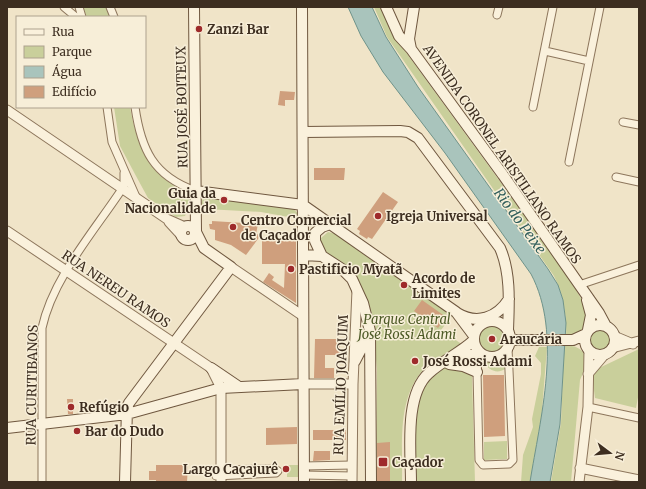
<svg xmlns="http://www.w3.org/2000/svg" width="646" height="489" font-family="Merriweather,serif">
<rect width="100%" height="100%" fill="#f0e4c8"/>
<path fill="#c9cf9b" d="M82,7H107L112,17H87Z
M374,7H381L392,33L565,271L586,307L588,316L584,330L579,334L566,336C567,315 563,295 554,276L387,37Z
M114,107H130C135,137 145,162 169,182C176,187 183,191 189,197L190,206L185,216L176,217L148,198L136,176L120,146Z
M203,197L293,208L298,214L294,218L261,212L206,209L201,205Z
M328,232L336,234L452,316L441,330L463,345C451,352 435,358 426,367C396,396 403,445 402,482H376L377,369L372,319L362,288L355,277L339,261L325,253L319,242L321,238Z
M477 339a15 15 0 1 1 30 0a15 15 0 1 1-30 0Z
M587 341a12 12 0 1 1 24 0a12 12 0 1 1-24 0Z
M564,345C589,346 589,361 580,380L571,482H551L561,423Z
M539,347H547L541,423L530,482H521L523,455L533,427L532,419L541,374V363L535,356Z
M639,349V392L636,408L595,398L592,376L597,369Z
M483,360L496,361L505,360V369C496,375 488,369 482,361Z
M451,366L471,373L472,377L475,482H414C415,469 415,455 415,442C415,412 413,373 451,366Z
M507,441V459L484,460V442Z
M287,465H299V477H287Z"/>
<path fill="#a9c4bc" stroke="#6f938a" d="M348,7H372L386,37L418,87L548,269L558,285L563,300L566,323L560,424L550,482H530C540,419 563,334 531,274L445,153L383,72L361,36Z"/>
<path fill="#cf9f7d" d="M280,91L295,92L294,100H285V106L278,105Z
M314,168H345L344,180H314Z
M383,192L398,202L372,239L368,237L367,239L359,234L360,231L357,229Z
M212,221L258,224L256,234L261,235L246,255L231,245L215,240V230L210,229L209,224H212Z
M262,241H296V303L263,282L269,273L274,277L272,280L284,288L285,264H262Z
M422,300L446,317L438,328L414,311Z
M315,339H340V355H325V368H334V378H314Z
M483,375H504L505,436L484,437Z
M67,399H73V414H68Z
M297,427V444L266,445V428Z
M313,430H346V440H313Z
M390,442V482H377V443Z
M314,451H330V460L313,461Z
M156,465H188L187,482H156V480H149V471H156Z"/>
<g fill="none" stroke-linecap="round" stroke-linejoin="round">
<g stroke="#8d765c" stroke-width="9">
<path id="minor" d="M64,7L76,17
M79,7L82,17
M110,7L114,17
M497,15L499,7
M545,51L589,61
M107,107L112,142L137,199
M135,107C141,149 153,176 196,191
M533,107L553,7
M623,122L639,125
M569,162L600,7
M616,177L639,182
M579,285L639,265
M479,352L477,372L479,460L483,465L509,464L513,460L508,348
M588,407L639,418
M303,466L352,465
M216,470L275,469L278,471L276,473L216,476
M304,475L352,476
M42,482V328C53,277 96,229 124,186V173"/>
</g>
<g stroke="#8d765c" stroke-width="11">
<path id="tertiary" d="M7,110L167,219L185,227
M169,222L181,235
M7,231L211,368L221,388V482
M231,267L303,316
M614,336L633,344
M612,348L639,341
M588,374L605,354
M303,384H353
M580,468L639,480
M352,482L353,384L357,290
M579,482L588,407L589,350"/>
</g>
<g stroke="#6f573f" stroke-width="12">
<path id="secondary" d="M302,7L304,482
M386,7L399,36L411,49L503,175L599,313L606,326
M411,49L409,39L414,7
M303,132L400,131L408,132L418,138L500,248C511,273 509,303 508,330
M196,191L303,205L456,312L474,336
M181 233a7 7 0 1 1 14 0a7 7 0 1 1-14 0Z
M303,255L322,256L342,269L352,279L363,303L370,331L371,482
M322,256L315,241V233L322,227L330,224
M587,300L591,315L588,330
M457,313C477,325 497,318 509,299
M474 339a18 18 0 1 1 36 0a18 18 0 1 1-36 0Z
M585 340a15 15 0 1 1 30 0a15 15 0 1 1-30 0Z
M510,340H573L586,334
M355,361L369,334
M450,363L479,352
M449,364L463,366L477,372
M211,368L239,387
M7,428L127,414L221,388L303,384
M125,482L127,408L129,403L231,267L204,248L196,232L194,7
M411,482C411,451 404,395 429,373C442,361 460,353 473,341"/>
</g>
<use href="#minor" stroke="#faf1dc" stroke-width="7"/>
<use href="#tertiary" stroke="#faf1dc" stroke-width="9"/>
<use href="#secondary" stroke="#faf1dc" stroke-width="10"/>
</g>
<g fill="#9e2a2b" stroke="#f7eed8" stroke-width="1.5">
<circle cx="199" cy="29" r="4"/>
<circle cx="224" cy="200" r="4"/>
<circle cx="378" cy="216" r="4"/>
<circle cx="233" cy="227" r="4"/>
<circle cx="291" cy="269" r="4"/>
<circle cx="404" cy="285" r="4"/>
<circle cx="492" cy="339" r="4"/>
<circle cx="415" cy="361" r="4"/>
<circle cx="71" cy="407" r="4"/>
<circle cx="77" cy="431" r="4"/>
<rect x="378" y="457" width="10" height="10" rx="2"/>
<circle cx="286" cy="469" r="4"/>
</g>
<g text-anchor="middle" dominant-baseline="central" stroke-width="3" stroke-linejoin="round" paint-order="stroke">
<g font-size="13" font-weight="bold" fill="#3d2e20" stroke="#f7eed8" text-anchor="start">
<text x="207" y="29">Zanzi Bar</text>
<text x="216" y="193" text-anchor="end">Guia da<tspan x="216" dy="15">Nacionalidade</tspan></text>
<text x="386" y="216">Igreja Universal</text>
<text x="241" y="220">Centro Comercial<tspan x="241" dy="15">de Caçador</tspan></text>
<text x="299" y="269">Pastificio Myatã</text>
<text x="412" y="278">Acordo de<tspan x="412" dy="15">Limites</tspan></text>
<text x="500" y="339">Araucária</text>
<text x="423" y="361">José Rossi Adami</text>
<text x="79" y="407">Refúgio</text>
<text x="85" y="431">Bar do Dudo</text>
<text x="392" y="462">Caçador</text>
<text x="278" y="469" text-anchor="end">Largo Caçajurê</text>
</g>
<g font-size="13" fill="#3d2e20" stroke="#f7eed8">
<text transform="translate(182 107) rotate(-91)">RUA JOSÉ BOITEUX</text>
<text transform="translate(502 154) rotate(55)">AVENIDA CORONEL ARISTILIANO RAMOS</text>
<text transform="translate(116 289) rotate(34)">RUA NEREU RAMOS</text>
<text transform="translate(32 385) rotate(-89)">RUA CURITIBANOS</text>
<text transform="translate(341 385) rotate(-88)">RUA EMÍLIO JOAQUIM</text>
</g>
<g font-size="13" font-style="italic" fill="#4d5a26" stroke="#f7eed8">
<text x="407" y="319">Parque Central<tspan x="407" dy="15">José Rossi Adami</tspan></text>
</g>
<g font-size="14" font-style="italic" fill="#2f5d5a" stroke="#f7eed8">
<text transform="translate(520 221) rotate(54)">Rio do Peixe</text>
</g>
</g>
<rect width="646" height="489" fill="none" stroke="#3d2e20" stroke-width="16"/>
<rect x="16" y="16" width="130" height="92" fill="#f7eed8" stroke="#ada18e"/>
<rect x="24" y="29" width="20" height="6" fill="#faf1dc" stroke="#ada18e"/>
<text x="52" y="36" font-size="12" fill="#3d2e20">Rua</text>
<rect x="24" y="46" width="20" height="12" fill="#c9cf9b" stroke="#ada18e"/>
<text x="52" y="56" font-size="12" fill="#3d2e20">Parque</text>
<rect x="24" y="66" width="20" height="12" fill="#a9c4bc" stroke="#ada18e"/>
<text x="52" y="76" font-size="12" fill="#3d2e20">Água</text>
<rect x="24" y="86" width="20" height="12" fill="#cf9f7d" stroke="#ada18e"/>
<text x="52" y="96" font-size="12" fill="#3d2e20">Edifício</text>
<g transform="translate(610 453) rotate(106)" stroke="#f7eed8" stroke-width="3" paint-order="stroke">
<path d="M0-3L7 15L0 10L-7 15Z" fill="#3d2e20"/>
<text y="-6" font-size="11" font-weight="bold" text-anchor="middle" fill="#3d2e20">N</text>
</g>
</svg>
